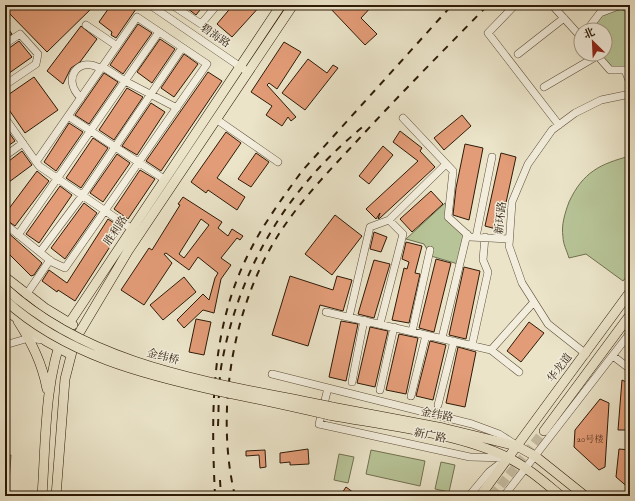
<svg xmlns="http://www.w3.org/2000/svg" width="635" height="501" viewBox="0 0 635 501" font-family="'IM FELL English','Noto Serif SC',serif">
<style>
.green{fill:#b7c497;stroke:#727050}
.building{fill:#e29c77;stroke:#2d1b08;fill-rule:evenodd}
.lines{fill:none;stroke-linecap:round;stroke-linejoin:round}
.major-tunnel{stroke:#c5bca2;stroke-width:9;stroke-dasharray:9 4.5;stroke-linecap:butt}
.minor-casing{stroke:#5c4d38;stroke-width:8}
.major-casing{stroke:#2d1b08;stroke-width:10}
.minor{stroke:#f2eddc;stroke-width:7}
.major{stroke:#ebe4c9;stroke-width:9}
.rail{stroke:#2d1b08;stroke-width:2;stroke-dasharray:7 7;stroke-linecap:butt}
.major-bridge-casing{stroke:#2d1b08;stroke-width:10;stroke-linecap:butt}
.major-bridge{stroke:#ebe4c9;stroke-width:9}
.labels{text-anchor:middle;dominant-baseline:central;stroke-width:3;stroke-linejoin:round;paint-order:stroke}
.number-label{font-size:9px;fill:#5a3b24}
.street-label{font-size:11px;fill:#2d1b08;stroke:#f2eddc}
</style>
<rect width="100%" height="100%" fill="#ebe4c9"/>
<filter id="stains"><feTurbulence type="fractalNoise" baseFrequency=".005" numOctaves="4"/><feColorMatrix values="0 0 0 0 .2 0 0 0 0 .09 0 0 0 0 .02 0 0 0 .5 -.17"/></filter>
<radialGradient id="worn" r=".72"><stop offset=".6" stop-color="#630" stop-opacity="0"/><stop offset="1" stop-color="#630" stop-opacity=".3"/></radialGradient>
<path class="green" d="M620,5L630,9V65L611,73L597,54H605V30H588L598,15Z
M630,156V272L623,281L586,254L569,258C567,251 563,244 563,237C561,225 565,213 569,202C583,172 600,164 630,156Z
M445,203L451,220L466,234L458,264L431,256L424,244L406,239Z
M371,450L425,461L420,486L366,474Z
M339,454L354,457L348,483L334,480Z
M5,455H11L8,496H5Z
M441,462L455,465L449,492L435,489Z"/>
<path class="building" d="M15,5H95L47,52L8,12Z
M111,5H130L136,9L116,38L111,35L112,32L99,22Z
M183,5H204L196,15Z
M233,5H261L232,37L217,24Z
M331,5H373L361,18L377,34L365,45L329,7Z
M138,24L152,33L123,74L110,65Z
M5,25L12,34L5,38Z
M81,26L97,39L80,62L71,68L63,84L47,71Z
M160,39L175,49L152,83L137,72Z
M19,41L32,57L5,76V51Z
M284,42L301,52L277,89L269,83L267,85L296,117L291,121L288,117L282,126L266,115L272,106L251,92Z
M184,54L198,64L174,97L161,88Z
M308,59L327,73L333,65L338,68L305,110L282,93Z
M208,72L222,81L161,171L146,161Z
M104,73L118,82L89,124L75,115Z
M34,77L58,110L25,133L5,104V97Z
M127,88L143,97L114,140L99,130Z
M151,103L165,112L137,155L122,146Z
M462,115L471,126L444,150L434,138Z
M69,123L83,132L56,171L44,162Z
M5,127L15,141L5,148Z
M400,131L422,148L420,151L435,167L380,218L378,219L380,213L376,219L366,209L418,161L393,142Z
M226,132L241,143L217,178L245,197L237,210L208,190L206,193L191,182Z
M93,138L108,148L81,188L66,178Z
M465,144L483,148L469,220L453,215L456,188Z
M383,146L393,155L369,184L359,176Z
M22,151L32,165L5,185V164Z
M256,153L269,162L251,187L238,179Z
M501,153L516,157L500,230L485,226Z
M117,154L130,163L103,202L90,193Z
M140,170L155,179L128,219L114,209Z
M37,171L49,181L15,226L5,219V214Z
M60,186L72,195L39,243L26,234Z
M431,191L443,204L412,232L400,219Z
M183,197L222,222L218,228L228,236L232,229L243,236L240,240L237,238L221,258L231,265L221,279L214,313L203,310L184,328L177,320L203,294L209,300L215,278L218,273L198,257L189,270L166,253L164,254L172,263L144,305L121,290L149,248L152,250L180,205L178,204ZM201,219L209,225L184,258L179,254Z
M84,203L97,213L65,259L51,248Z
M335,215L362,236L332,275L305,254Z
M108,219L122,228L75,301L58,290L57,292L42,281L49,270L67,283Z
M5,230L42,263L34,275L31,276L5,250Z
M374,232L387,237L381,252L370,249Z
M406,242L422,246L415,273L420,274L409,323L392,320L404,268L407,269L409,262L402,259Z
M436,259L451,263L434,332L419,328Z
M374,260L390,264L374,318L358,314Z
M464,267L480,271L466,339L449,335Z
M290,276L333,290L337,276L352,280L343,311L320,305L308,346L272,335Z
M184,277L196,292L163,320L150,305Z
M196,319L211,322L204,355L189,352Z
M341,321L358,324L346,381L329,377Z
M529,322L544,333L521,362L507,351Z
M370,327L388,331L375,387L357,383Z
M399,334L418,338L406,394L386,390Z
M430,341L446,345L433,400L416,396Z
M458,347L476,352L465,407L446,403Z
M622,380L630,384V430H618Z
M600,399L609,403L605,467L599,470L574,447L575,430Z
M308,449L309,464L290,465V462L280,463V453Z
M619,449L630,450V489L616,477Z
M265,450L266,467L260,468L259,455L246,456V451Z
M346,487L358,496H340Z"/>
<g class="lines">
<path class="major-tunnel" d="M492,496L544,431"/>
<g class="minor-casing">
<path id="minor" d="M150,5L248,72
M172,5L201,24L217,5
M515,5L488,33L559,125
M552,5L581,37
M86,25L117,46
M587,30L600,13L621,5L630,9
M5,44L20,34L38,54L36,64L5,85
M518,54L564,18
M596,54L610,70H625L630,83
M103,67L125,81L177,108
M544,87L597,56
M81,98C60,78 80,55 101,69
M68,116L164,179
M5,118L39,166L132,229
M403,118L453,171L448,217L470,237L509,239
M216,119L278,162
M5,156L23,143
M5,224L52,262L65,268L207,64L137,17L36,162
M18,235L159,32
M476,237L492,157
M40,252L82,196L182,48
M26,295L50,260
M326,312L491,350L533,303
M349,317L370,227L389,220L446,164
M380,324L403,234L389,220
M412,332L430,250
M442,338L467,234
M5,345L29,338L43,340
M472,345L488,272L483,260L485,237
M491,350L519,372
M586,354L548,324L522,283L509,246L512,202L528,164L552,130L575,113L601,100L630,94
M613,356L630,369
M272,374L472,424L499,434L513,443
M352,382L364,320
M328,388L319,424L470,457L506,458
M380,390L394,327
M411,396L426,335
M438,405L454,341
M469,496L489,472L506,459
M504,496L630,333"/>
</g>
<g class="major-casing">
<path id="major" d="M5,277L45,308L73,325
M5,309L46,341L70,354
M18,321C32,343 42,363 47,389
M332,407L443,428L517,446L535,456L585,496
M329,415C384,425 458,433 507,457C527,467 544,482 561,496
M544,431L630,315
M42,496C46,441 44,383 64,331L281,5
M56,496L65,379L75,340L128,251L293,5
M480,496L630,292"/>
</g>
<use href="#minor" class="minor"/>
<use href="#major" class="major"/>
<path class="rail" d="M218,426C219,405 218,383 222,362C235,293 264,231 310,178C327,158 347,140 367,123
M220,480L221,496
M215,496C211,410 210,325 252,247C266,220 284,196 302,171L452,5
M235,496C215,413 232,309 277,237C299,202 328,172 356,142C399,95 444,50 488,5"/>
<g class="major-bridge-casing">
<path id="major-bridge" d="M5,288C93,369 219,383 332,407
M5,300C65,355 145,375 223,392C258,399 294,407 329,415"/>
</g>
<use href="#major-bridge" class="major-bridge"/>
</g>
<g class="labels">
<g class="number-label">
<text x="590" y="439">20号楼</text>
</g>
<g class="street-label">
<text transform="translate(215 36) rotate(34)">碧海路</text>
<text transform="translate(501 218) rotate(-84)">新环路</text>
<text transform="translate(116 231) rotate(-56)">胜利路</text>
<text transform="translate(163 357) rotate(15)">金纬桥</text>
<text transform="translate(560 368) rotate(-53)">华龙道</text>
<text transform="translate(437 415) rotate(11)">金纬路</text>
<text transform="translate(430 436) rotate(12)">新广路</text>
</g>
</g>
<rect width="635" height="501" fill="none" stroke="#ebe4c9" stroke-width="20"/>
<rect x="6" y="6" width="623" height="489" fill="none" stroke="#2d1b08" stroke-width="2"/>
<rect x="10" y="10" width="615" height="481" fill="none" stroke="#2d1b08"/>
<g transform="translate(593 42) rotate(336)"><circle r="19" fill="#f2eddc" stroke="#a39987"/>
<path d="M0-3L7 15L0 10L-7 15Z" fill="#8f2418"/>
<text y="-6" font-size="11" font-weight="bold" text-anchor="middle" fill="#2d1b08">北</text>
</g>
<rect width="100%" height="100%" filter="url(#stains)"/>
<rect width="100%" height="100%" fill="url(#worn)"/>
</svg>
